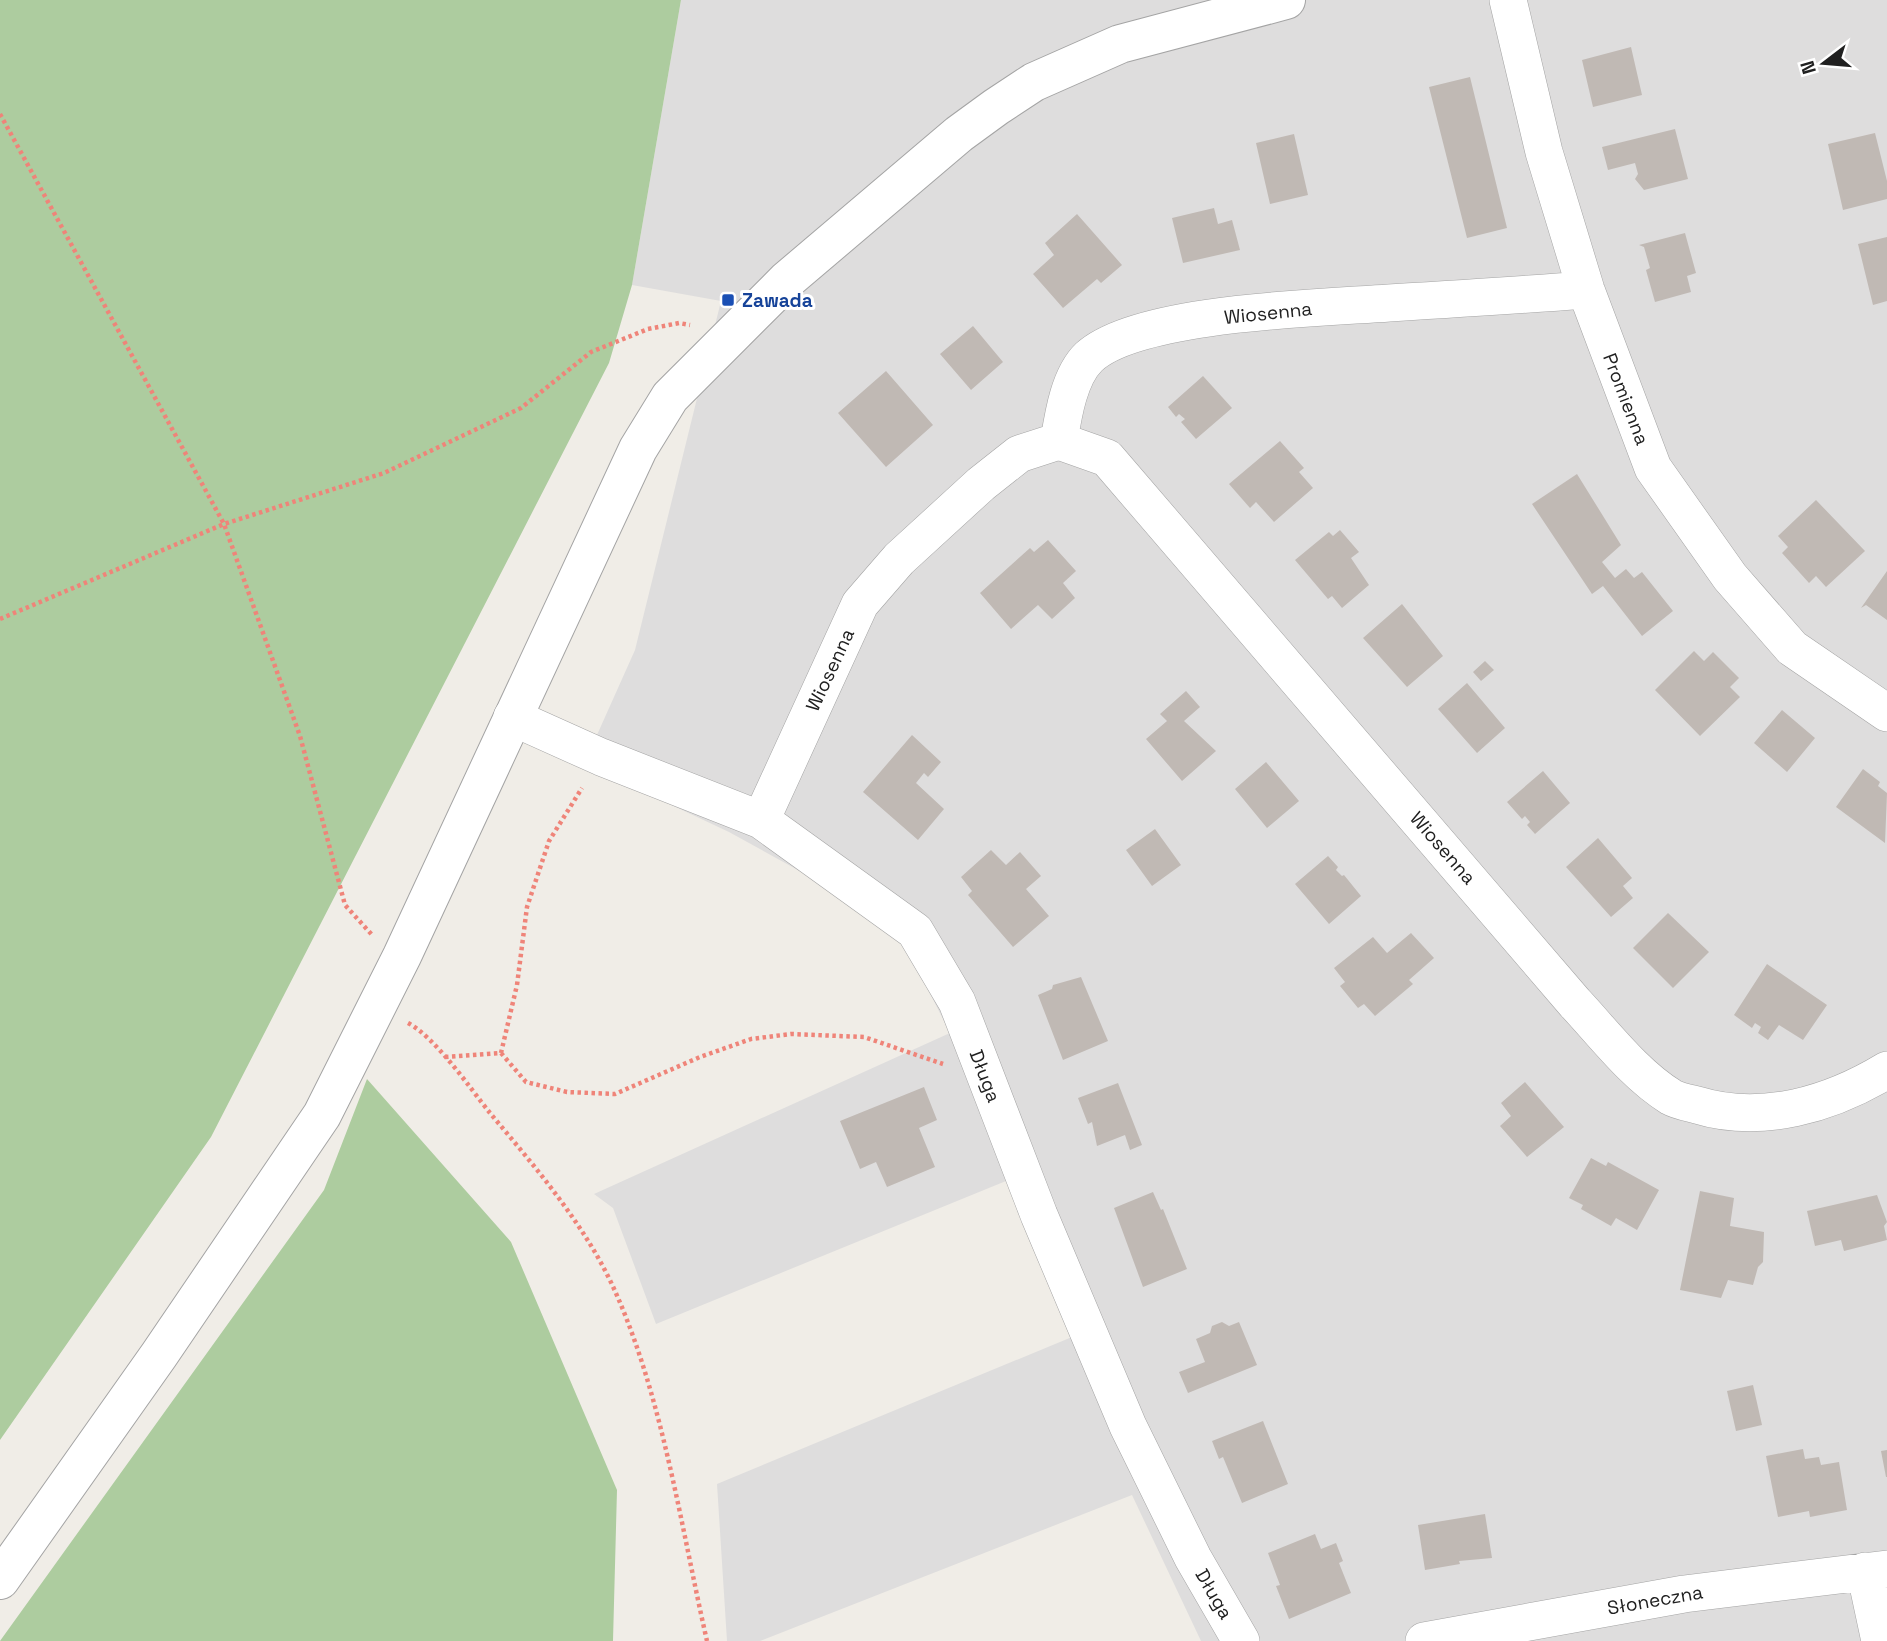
<svg xmlns="http://www.w3.org/2000/svg" width="1887" height="1641" viewBox="0 0 1887 1641" font-family="'Space Grotesk',sans-serif">
<style>
.residential{fill:#dedddd}
.forest{fill:#adcc9f}
.building{fill:#c0b9b4}
.lines{fill:none;stroke-linecap:round;stroke-linejoin:round}
.minor-casing{stroke:#a4a4a4;stroke-width:38}
.tertiary-casing{stroke:#a4a4a4;stroke-width:40}
.path{stroke:#ef8479;stroke-width:4.5;stroke-dasharray:3.5 3.5;stroke-linecap:butt}
.minor{stroke:#fff;stroke-width:37}
.tertiary{stroke:#fff;stroke-width:38}
.transit-dot{fill:#1a4fb4;stroke:#fff;stroke-width:2.5}
.labels{text-anchor:middle;dominant-baseline:central;stroke-width:6;stroke-linejoin:round;paint-order:stroke}
.transit-label{font-size:19px;font-weight:bold;fill:#164399;stroke:#fff;text-anchor:start}
.street-label{font-size:19px;fill:#202020;stroke:#fff}
</style>
<rect width="100%" height="100%" fill="#f0ede7"/>
<path class="residential" d="M681,0H1887V1641H1201L1132,1495L760,1641H727L717,1484L1072,1337L1006,1181L656,1324L613,1208L594,1194L950,1033L900,934L834,890L729,832L584,764L635,650L721,301L632,285Z"/>
<path class="forest" d="M0,0H681L632,285L609,363L211,1137L0,1440Z
M367,1079L511,1242L617,1490L613,1641H0L324,1190Z"/>
<path class="building" d="M1631,47L1642,95L1593,107L1582,60Z
M1470,77L1507,228L1467,238L1429,87Z
M1675,129L1688,179L1644,190L1635,179L1638,174L1635,163L1608,170L1602,147Z
M1875,133L1887,181V199L1843,210L1828,144Z
M1294,134L1308,195L1270,204L1256,143Z
M1214,208L1218,224L1232,220L1240,250L1183,263L1172,218Z
M1077,214L1122,265L1101,283L1097,279L1063,308L1033,274L1054,255L1045,243Z
M1685,233L1696,273L1687,276L1691,292L1655,302L1646,270L1650,268L1644,247L1639,245Z
M1887,237V301L1873,305L1858,244Z
M973,326L1003,362L971,390L940,354Z
M886,371L933,425L886,467L838,413Z
M1203,376L1232,408L1196,439L1181,422L1185,419L1179,414L1176,417L1168,407Z
M1280,441L1304,468L1299,472L1313,488L1274,522L1256,502L1250,508L1229,484Z
M1577,474L1621,545L1602,562L1615,578L1626,569L1634,578L1642,572L1673,611L1642,636L1603,586L1592,594L1532,504Z
M1816,500L1865,551L1826,587L1816,576L1809,583L1782,553L1788,547L1778,536Z
M1340,530L1359,552L1351,558L1369,585L1342,608L1332,596L1328,599L1295,560L1329,532L1333,536Z
M1048,540L1076,571L1063,583L1075,598L1052,619L1038,605L1011,629L980,593L1030,548L1034,552Z
M1887,571V620L1866,605L1861,608Z
M1402,604L1443,656L1407,687L1363,638Z
M1694,651L1704,661L1713,652L1739,678L1730,687L1740,697L1700,736L1655,690Z
M1485,661L1494,670L1481,681L1473,672Z
M1467,683L1505,728L1477,753L1438,709Z
M1186,691L1200,707L1184,721L1216,751L1182,781L1146,739L1167,721L1160,714Z
M1782,710L1815,738L1787,772L1754,743Z
M912,735L941,762L928,777L924,773L916,783L944,809L918,840L863,792Z
M1266,762L1299,801L1267,828L1235,789Z
M1863,769L1880,782L1878,786L1887,793L1885,843L1836,807Z
M1543,771L1570,803L1535,834L1527,825L1530,822L1525,816L1522,819L1507,802Z
M1155,829L1181,865L1152,886L1126,850Z
M1598,838L1632,878L1623,886L1633,898L1611,917L1566,867Z
M991,850L1006,865L1020,852L1041,876L1026,889L1049,916L1013,947L968,895L972,891L961,877Z
M1328,856L1338,867L1336,870L1342,876L1344,875L1361,896L1329,924L1295,884Z
M1668,913L1709,952L1673,988L1633,948Z
M1411,933L1434,958L1409,980L1413,984L1375,1016L1364,1004L1358,1008L1340,986L1345,982L1334,968L1373,937L1387,953Z
M1767,964L1827,1005L1803,1040L1779,1025L1768,1040L1758,1033L1761,1027L1755,1023L1752,1028L1734,1015Z
M1081,977L1108,1041L1063,1060L1038,995L1052,989L1053,985Z
M1525,1082L1564,1127L1527,1157L1500,1126L1511,1116L1501,1103Z
M1118,1083L1142,1145L1130,1150L1125,1135L1097,1146L1092,1122L1088,1124L1078,1098Z
M924,1087L937,1120L919,1128L935,1167L887,1187L876,1162L860,1169L840,1121Z
M1591,1158L1606,1166L1608,1162L1659,1190L1637,1230L1616,1218L1611,1226L1581,1209L1583,1205L1569,1198Z
M1700,1191L1734,1198L1730,1226L1764,1232L1763,1262L1758,1267L1753,1285L1728,1280L1721,1298L1680,1290Z
M1153,1192L1161,1210L1163,1209L1187,1269L1143,1287L1114,1208Z
M1877,1195L1887,1222L1884,1226L1887,1240L1844,1251L1841,1240L1815,1246L1807,1211Z
M1222,1322L1229,1326L1239,1322L1257,1365L1188,1393L1179,1372L1205,1362L1196,1339L1210,1333L1212,1326Z
M1753,1385L1762,1425L1736,1431L1727,1391Z
M1263,1421L1288,1484L1242,1503L1223,1457L1219,1459L1212,1441Z
M1803,1449L1805,1459L1819,1457L1821,1465L1839,1462L1847,1510L1810,1517L1809,1511L1778,1517L1766,1456Z
M1887,1450V1477H1886L1881,1451Z
M1485,1514L1492,1558L1459,1561L1460,1564L1425,1570L1418,1525Z
M1315,1534L1321,1549L1336,1543L1343,1561L1339,1563L1351,1593L1289,1619L1276,1586L1280,1585L1268,1553Z"/>
<g class="lines">
<g class="minor-casing">
<path id="minor" d="M1508,0L1544,152L1586,290L1653,468L1730,577L1792,648L1887,713
M1059,441L1107,458L1575,1003C1604,1034 1634,1074 1671,1097C1678,1101 1689,1103 1697,1105C1762,1125 1831,1104 1887,1070
M512,717L601,757L761,820L915,931L957,1002L1039,1215L1128,1426L1193,1558L1241,1641
M761,820L860,604L899,559L981,484L1019,454L1059,441C1063,416 1069,376 1089,357C1138,312 1320,308 1389,303C1455,299 1520,295 1586,290
M1865,1571L1880,1641
M1424,1641L1684,1594L1887,1569"/>
</g>
<g class="tertiary-casing">
<path id="tertiary" d="M0,1580L159,1355L322,1115L402,956L638,449L670,397L787,280L959,134L996,107L1034,82L1120,44L1286,0"/>
</g>
<path class="path" d="M0,114L224,524L300,736L345,905L373,936
M0,619L224,524L384,473L521,408L591,352L648,329L679,323L690,325
M408,1023C435,1037 470,1088 490,1113C536,1168 586,1226 615,1291C663,1399 681,1527 707,1641
M501,1053L526,1082L567,1092L615,1094L700,1057L751,1039L791,1034L864,1037L943,1064
M445,1057L501,1053L517,985L527,907L549,841L582,788"/>
<use href="#minor" class="minor"/>
<use href="#tertiary" class="tertiary"/>
</g>
<rect class="transit-dot" x="721" y="293" width="14" height="14" rx="3.5"/>
<g class="labels">
<g class="transit-label">
<text x="742" y="300">Zawada</text>
</g>
<g class="street-label">
<text transform="translate(1268 313) rotate(-6)">Wiosenna</text>
<text transform="translate(1626 399) rotate(69)">Promienna</text>
<text transform="translate(830 670) rotate(-65)">Wiosenna</text>
<text transform="translate(1443 848) rotate(49)">Wiosenna</text>
<text transform="translate(985 1076) rotate(69)">Długa</text>
<text transform="translate(1214 1594) rotate(60)">Długa</text>
<text transform="translate(1655 1600) rotate(-10)">Słoneczna</text>
</g>
</g>
<g transform="translate(1824 63) rotate(254)" stroke="#ffffff" stroke-width="5" paint-order="stroke">
<path d="M0-5L12 26L0 18L-12 26Z" fill="#202020"/>
<text y="-10" font-size="19" font-weight="bold" text-anchor="middle" fill="#202020">N</text>
</g>
</svg>
